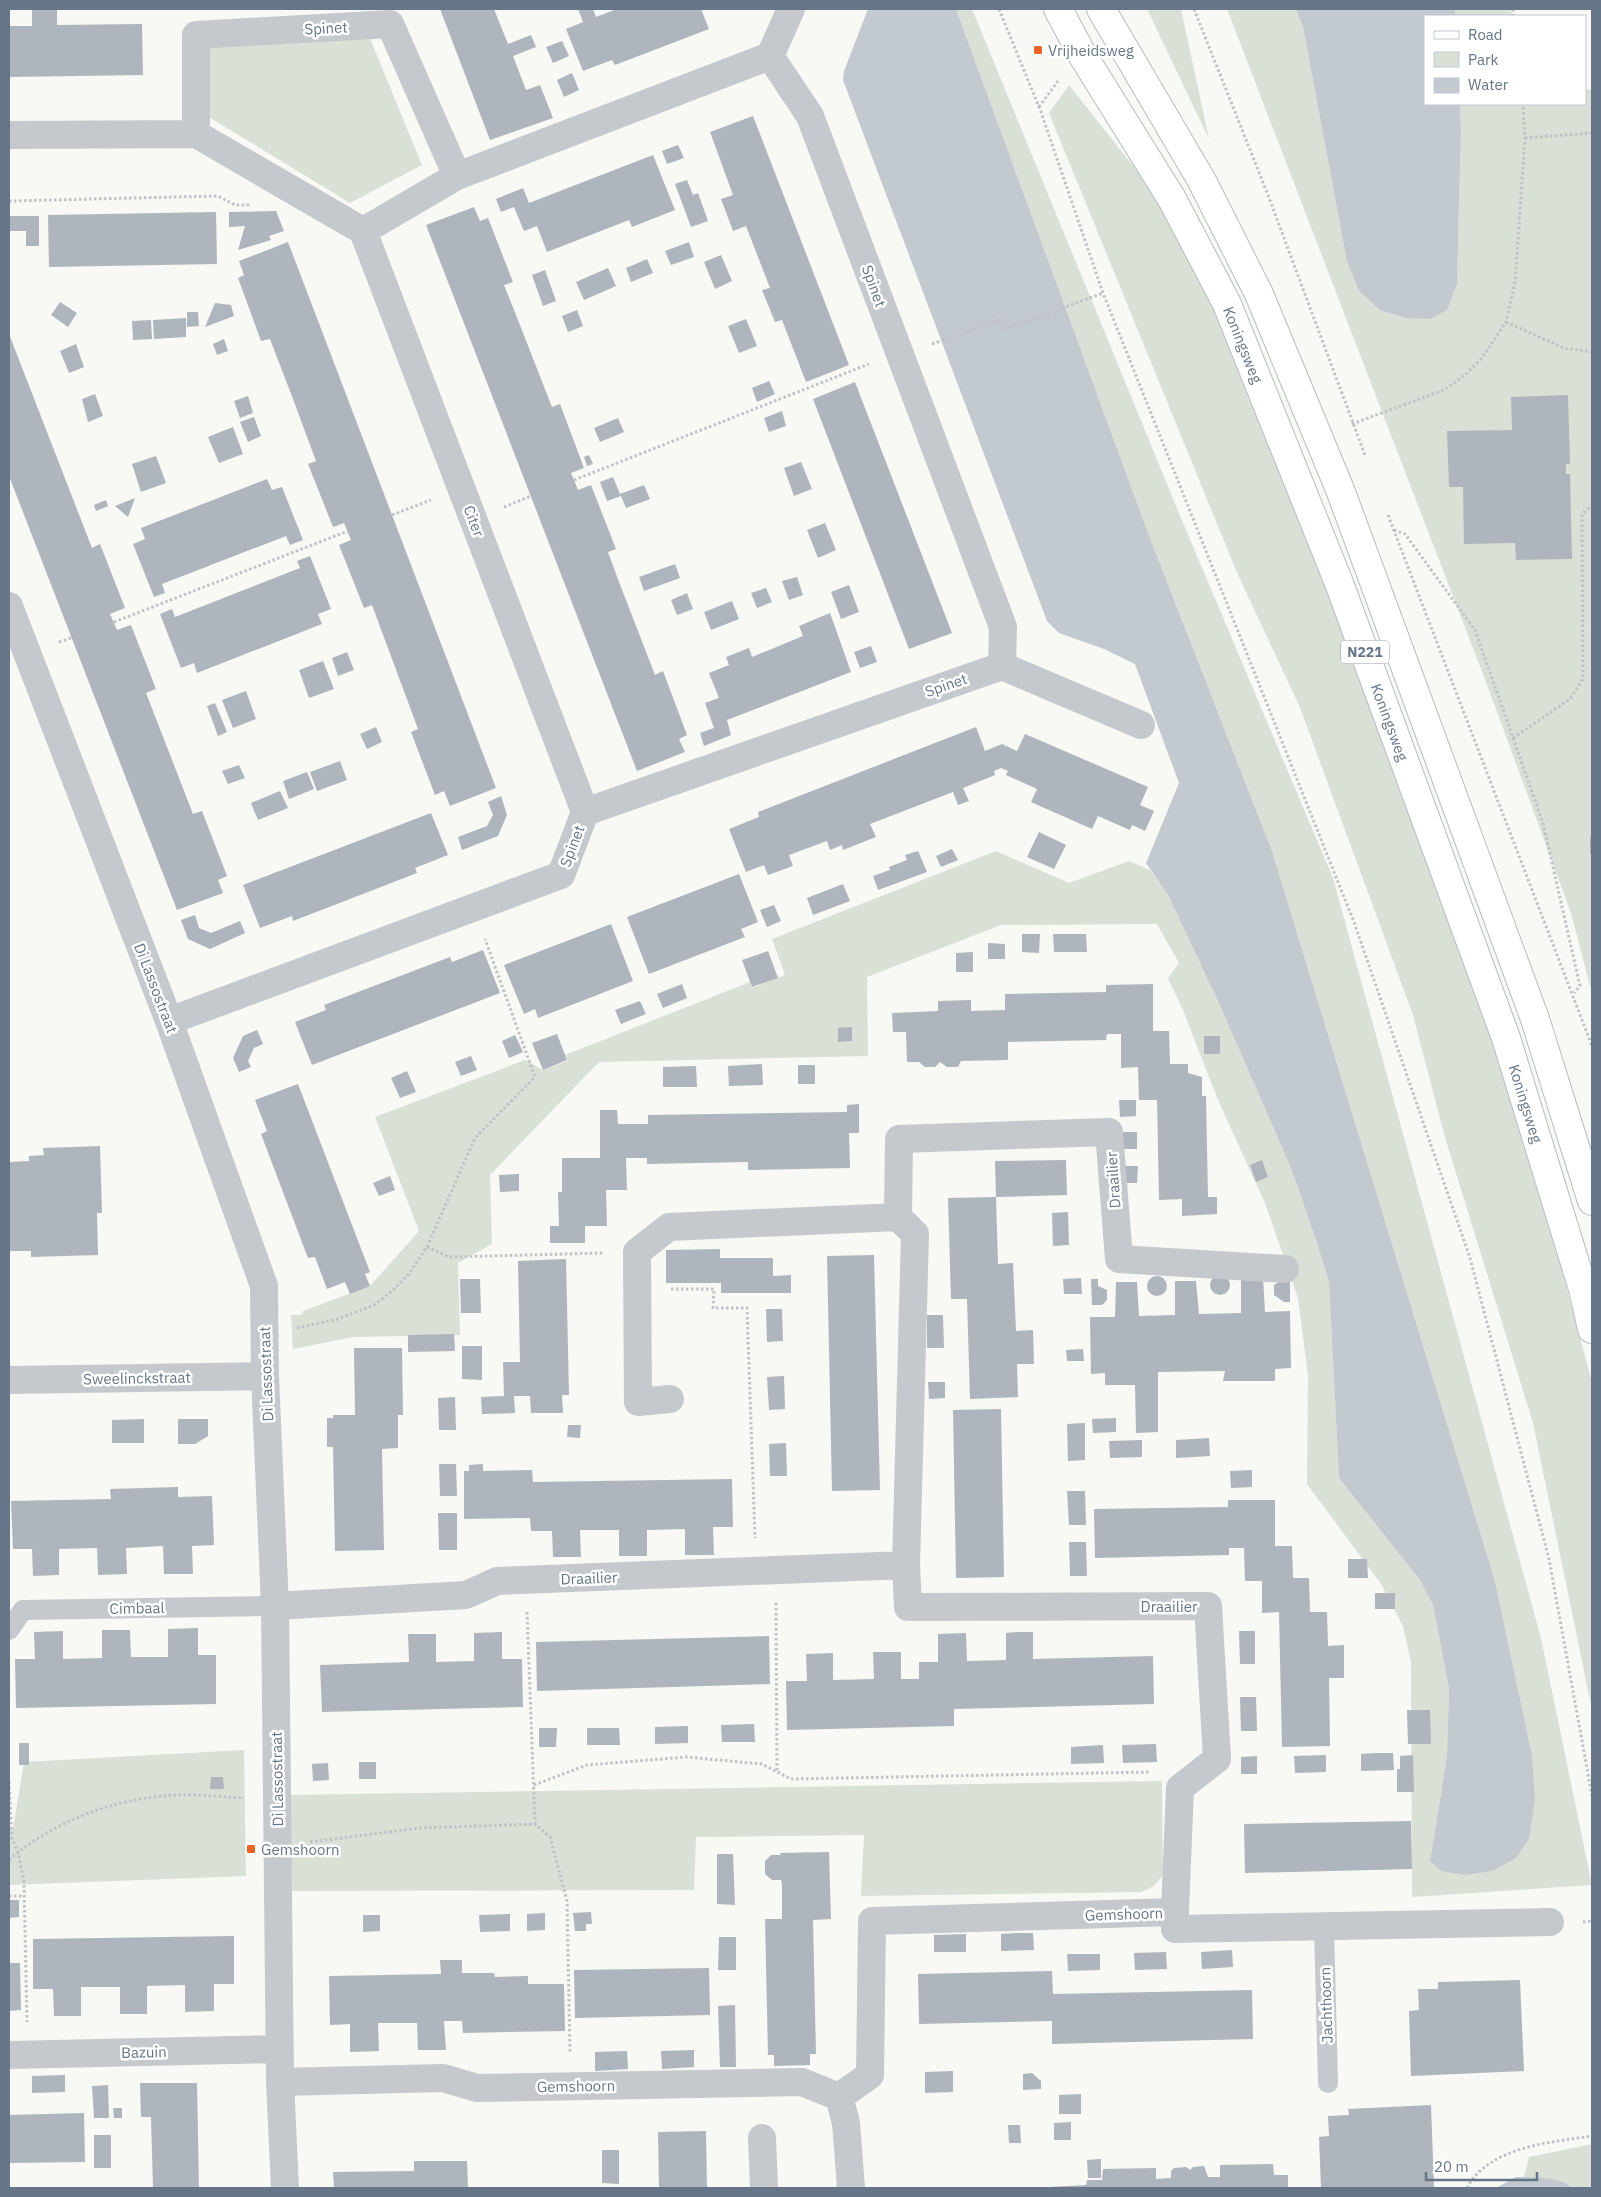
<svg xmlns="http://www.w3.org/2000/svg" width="1601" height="2197" viewBox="0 0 1601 2197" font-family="'IBM Plex Sans',sans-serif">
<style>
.green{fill:#d9e0d6}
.water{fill:#c2cad0}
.building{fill:#aeb5bc}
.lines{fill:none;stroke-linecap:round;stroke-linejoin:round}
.primary-casing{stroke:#b8bcc0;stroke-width:30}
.path{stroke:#c1c2c5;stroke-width:3;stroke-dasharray:2.5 2.5;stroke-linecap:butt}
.lane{stroke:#c5c8cc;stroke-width:20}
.street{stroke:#c5c8cc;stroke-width:28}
.primary{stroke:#fff;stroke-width:28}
.poi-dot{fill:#e96424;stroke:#fff;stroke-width:2}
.labels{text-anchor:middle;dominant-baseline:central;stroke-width:5;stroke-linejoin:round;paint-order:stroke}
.shield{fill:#fff;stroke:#949eab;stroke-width:1}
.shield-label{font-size:14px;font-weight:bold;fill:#667587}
.street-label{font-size:15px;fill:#667587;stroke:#fff}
.poi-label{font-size:15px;fill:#667587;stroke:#fff;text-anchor:start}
</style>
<rect width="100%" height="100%" fill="#f8f8f5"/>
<path class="green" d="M956,9H972L1181,518L1333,878L1541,1638L1592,1885L1412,1897L1411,1662L1403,1626L1381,1584L1307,1484L1308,1376L1298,1298L1265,1203L1218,1100L1183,1010L1168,978L1179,963L1157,924L1001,925L867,977L868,1056L599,1062L490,1175L492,1244L458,1263L460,1335L353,1337L293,1349L291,1315H302L303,1311L370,1286L419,1231L375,1117L525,1060L543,1070L568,1061L565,1055L750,982L752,988L785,975L772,939L996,851L1069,883L1129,861L1150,870L1168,895L1217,999L1291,1168L1316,1240L1329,1282L1339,1478L1420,1580L1433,1605L1449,1689L1447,1756L1430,1861L1535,1798L1532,1755L1495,1581L1272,851L1148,533Z
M1147,9H1181L1209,139Z
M1227,9H1296L1303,27L1347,262L1359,291L1380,310L1457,284L1461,130L1460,104H1585V89L1592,90V993L1571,913L1486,682Z
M1455,9H1510L1514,16H1455Z
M369,36L422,165L350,203L209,117L206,48L218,40Z
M1069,85L1153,191L1241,360L1393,754L1523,1127L1592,1382V1710L1533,1423L1444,1134L1413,1015L1299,705L1238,575L1049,113Z
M244,1750L246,1876L9,1885V1829H13L24,1762Z
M1162,1781L1163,1875L1154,1886L1141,1892L861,1896L864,1835L696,1837L694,1890L292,1891L289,1795Z
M1592,2144V2188H1573L1570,2185L1524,2177L1529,2157Z"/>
<path class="water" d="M868,9H956L1148,533L1272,851L1495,1581L1532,1755L1535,1798L1529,1839L1516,1858L1492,1871L1465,1875L1441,1871L1430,1861L1447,1756L1449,1689L1433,1605L1420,1580L1339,1478L1329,1282L1316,1240L1291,1168L1217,999L1168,895L1146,863L1179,783L1135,664L1104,649L1059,633L1047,621L843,80L844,71Z
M1296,9H1455V16H1425V104H1460L1461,130L1457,284L1447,310L1430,319L1406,318L1380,310L1359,291L1347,262L1303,27Z
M1516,2177C1533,2177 1560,2177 1573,2188H1496Z"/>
<path class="building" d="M32,9H57V25L142,24L143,75L10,77L9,26H32Z
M440,9H494L508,44L531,35L536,47L513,56L526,90L540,85L553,118L490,140Z
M578,9H593L596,17L617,9H701L709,29L615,65L612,60L583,71L566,29L583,22Z
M562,41L569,56L553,63L546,47Z
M572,73L579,90L564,97L557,80Z
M753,116L849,365L806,382L782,320L775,322L762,290L770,288L746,226L733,231L721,199L733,195L710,132Z
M678,145L684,158L667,164L662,151Z
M653,155L675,210L632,227L629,220L547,252L537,226L524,231L514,207L501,212L496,199L523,188L529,203Z
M687,180L693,195L698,193L708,221L691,227L675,184Z
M474,207L480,221L488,218L513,282L504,285L516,315L552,407L560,404L584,468L571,473L574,480L578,490L591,485L616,549L608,552L619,582L655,675L663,671L687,735L679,739L685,752L637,771L426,225Z
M276,211L284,231L269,236L271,240L238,250L245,226L229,227V212Z
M216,212L217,264L49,267L48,215Z
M9,216H39V246H26V231H9Z
M288,242L496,788L450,806L444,791L435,795L411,732L418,729L372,605L364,608L339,545L351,540L344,523L333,527L308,464L316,461L293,399L270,339L261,341L238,278L244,275L239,261Z
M689,242L694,257L671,265L665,251Z
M721,255L732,281L715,289L704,262Z
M647,259L653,273L631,282L626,268Z
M608,268L616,286L584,300L576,282Z
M545,270L556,301L543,306L532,275Z
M60,302L77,313L68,327L51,315Z
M215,303L231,305L234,316L205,327Z
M577,310L583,326L568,332L562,316Z
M187,312H198L199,326L187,327Z
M186,318V337L154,339L153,320Z
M746,319L757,346L739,353L728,326Z
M151,320L152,339L133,340L132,321Z
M9,334L92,548L100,544L125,608L110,614L117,630L131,625L156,689L146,693L193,814L202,811L227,876L218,880L223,893L177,910L9,476Z
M224,339L228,351L217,355L213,344Z
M76,344L84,367L69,373L60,351Z
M769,381L775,394L757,402L752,388Z
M855,382L952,633L909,649L813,399Z
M95,394L103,416L88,422L82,399Z
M1568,395L1570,464H1566V474H1570L1572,559L1516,560L1515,543L1464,544L1463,487H1449L1447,431L1512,430L1511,397Z
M248,396L253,413L240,418L234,401Z
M782,411L786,426L769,432L764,418Z
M254,417L261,436L248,442L240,422Z
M618,418L624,432L600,442L594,428Z
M233,427L243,454L219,463L208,437Z
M589,455L593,464L587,466L584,457Z
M156,456L166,483L141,492L132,464Z
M801,462L812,489L794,496L784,468Z
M613,477L620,494L644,485L650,499L626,508L621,496L607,501L600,482Z
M267,479L272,490L282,487L303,540L290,545L286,536L162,584L165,593L154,597L133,544L145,539L141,528Z
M135,498L128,517L115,506Z
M106,500L108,506L96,511L94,505Z
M825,523L836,550L818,558L807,530Z
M310,556L331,609L318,614L322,624L197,673L194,663L181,668L160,614L172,609L175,617L300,568L297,561Z
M675,564L680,578L644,591L639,577Z
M797,577L803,595L789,600L782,581Z
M849,585L859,612L841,619L831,592Z
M766,588L772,602L757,608L751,593Z
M687,593L693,609L677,615L671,600Z
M732,601L739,619L711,630L704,612Z
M830,613L851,672L727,720L731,735L704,746L700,733L714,728L705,703L719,698L709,673L729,665L726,657L749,648L752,657L803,636L799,626Z
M871,646L877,662L860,668L854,652Z
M347,652L354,670L338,676L332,658Z
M323,661L334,689L309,698L299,670Z
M246,691L256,719L233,728L222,700Z
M215,703L227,732L218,736L207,706Z
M376,727L382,742L367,749L360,734Z
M976,727L985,751L1002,744L1017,751L1025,734L1148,787L1140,805L1154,811L1145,831L1132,825L1130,830L1098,816L1092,829L1031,802L1037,789L1006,775L1008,771L1001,768L994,771L995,775L963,788L969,801L958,805L953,792L870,824L876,837L843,850L842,845L830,850L827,841L789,855L793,866L782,870L768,875L764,865L746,872L729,829L759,817L758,812Z
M340,761L347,780L317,791L310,772Z
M239,765L245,778L228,784L222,771Z
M307,772L314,789L289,799L283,781Z
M280,791L288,808L258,820L251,803Z
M501,796L507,815L498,836L462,850L458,837L487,826L493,815L488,802Z
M431,813L448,855L415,868L417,873L293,921L292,916L260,928L243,885Z
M1039,832L1066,845L1054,869L1027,857Z
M1590,837H1592V854H1590Z
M952,849L958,860L941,867L936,856Z
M918,851L927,872L878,890L873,876L890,870L889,867L907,860L905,855Z
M739,874L758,922L741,929L745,937L649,974L627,917Z
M843,884L850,901L813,915L807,898Z
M774,905L781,921L767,927L760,910Z
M195,915L199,928L211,933L240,921L245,933L210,949L188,939L181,920Z
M611,924L633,981L538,1018L535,1009L524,1014L504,965Z
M1022,934H1040L1039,953L1022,952Z
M1053,934H1086L1087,952H1054Z
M988,943L1005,944V959H988Z
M483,950L500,993L312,1065L295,1022L326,1010L324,1005L450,957L452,962Z
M768,951L778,978L752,987L742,960Z
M973,952V972H956V953Z
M682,984L687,998L663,1008L657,994Z
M1153,984V1031H1169L1170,1064H1188V1073L1202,1077V1096H1206L1208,1197H1217V1214L1182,1216V1199L1159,1200L1157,1100H1139L1138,1067L1121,1068V1034H1107L1106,1040L1008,1042V1060L961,1061L958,1067H947L940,1062L935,1067H925L919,1062H907L906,1032H893L892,1013L938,1011V1001L971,1000V1011L1005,1010V994L1106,992V985Z
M640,1001L646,1014L621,1024L615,1010Z
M852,1027V1041L838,1042V1028Z
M257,1030L263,1044L254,1048L248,1061L251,1067L239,1072L233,1058L243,1036Z
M557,1034L567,1060L543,1070L532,1043Z
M515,1035L523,1052L509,1058L502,1041Z
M1204,1036H1220V1054H1204Z
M471,1056L477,1070L461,1076L455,1062Z
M762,1064L763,1085L729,1086L728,1066Z
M798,1065H815V1084H798Z
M696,1066L697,1087H663V1067Z
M407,1071L416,1092L400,1098L391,1078Z
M298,1084L370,1272L365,1274L370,1286L350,1294L345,1282L327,1289L315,1257L308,1258L261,1134L267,1131L255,1100Z
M1119,1100H1136V1116L1120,1117Z
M859,1104V1133H849L850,1168L748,1170V1162L647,1164V1158H626L627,1190H606L607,1226H585V1243H550V1226H559L558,1192H562V1158H600V1110H617L618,1124H648V1115L847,1112V1105Z
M1121,1132H1137V1149H1122Z
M100,1146L102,1213H97L98,1255L31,1257V1251H9V1162L29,1161V1156L44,1155L43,1148Z
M1066,1160L1067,1195L996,1197L995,1161Z
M1262,1160L1268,1177L1256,1182L1250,1165Z
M1122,1166H1138L1137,1183H1121Z
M519,1174V1191L500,1192L499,1175Z
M390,1176L395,1190L379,1196L373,1183Z
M996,1197L998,1264L1013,1263L1016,1331L1033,1330L1034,1364H1017L1018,1397L970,1399L967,1299H951L948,1198Z
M1068,1212L1069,1245L1053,1246L1052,1213Z
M720,1249V1258H773V1276L791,1275V1293H721V1283H666V1250Z
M874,1255L880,1490L832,1491L827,1256Z
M566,1259L569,1395H562L563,1413H531L530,1396H514L515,1413L482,1414L481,1397L504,1396L503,1362H520L518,1261Z
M1290,1275V1302H1284L1274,1295V1285Z
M1210 1285a10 10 0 1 1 20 0a10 10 0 1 1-20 0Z
M1147 1286a10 10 0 1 1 20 0a10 10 0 1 1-20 0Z
M1081,1278L1082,1294H1064L1063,1279Z
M1263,1278L1265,1312L1290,1311L1291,1368L1275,1369V1381H1223L1225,1371L1158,1372V1432L1136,1433L1135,1385H1105V1373L1091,1374L1090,1317H1115L1116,1282H1137L1139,1316L1175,1315V1281H1196L1199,1314L1241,1313V1279Z
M460,1279H480L481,1313H461Z
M1091,1279H1098V1286L1107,1290V1300L1102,1305H1092Z
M766,1309H782L783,1341L767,1342Z
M927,1315H943L944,1348H927Z
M454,1334L455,1351L408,1352V1335Z
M462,1346H482V1380L462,1379Z
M354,1348H402L403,1415H398V1448L382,1449L384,1550L335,1551L333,1447H327V1418H333V1415H355Z
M1083,1349L1084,1361H1067L1066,1350Z
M784,1376L785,1409L769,1410L767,1377Z
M928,1382H945V1398L929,1399Z
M455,1397L456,1430H439L438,1398Z
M1001,1409L1004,1577L956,1578L953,1410Z
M1116,1418V1432L1093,1433L1092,1419Z
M144,1419V1443H112V1420Z
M178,1419H208V1436L195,1444H178Z
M1085,1423V1460L1068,1461L1067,1424Z
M568,1425H581L580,1438L567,1437Z
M1209,1438L1210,1456L1176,1458V1440Z
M1142,1440V1457L1110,1458L1109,1441Z
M786,1443L787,1476H770L769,1444Z
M439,1464H456L457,1496H440Z
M483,1464V1471L532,1470L533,1482L732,1479L733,1527H713L714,1555H685V1529L647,1530V1556H619V1530H580L581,1557H553L552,1531H531L530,1518L464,1519V1471H469V1465Z
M1252,1470V1487L1231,1488L1230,1471Z
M178,1487V1497L212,1496L214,1545L192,1546L193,1574H164L163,1546L126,1548L127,1574L98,1575L97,1548L59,1549V1575L33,1576L32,1549H13L11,1501L111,1499L110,1489Z
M1067,1491H1085L1086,1525H1069Z
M1228,1500H1275V1546H1292L1293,1578H1309L1310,1612H1327L1328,1646L1344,1645V1678H1329L1330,1746L1282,1747L1279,1612L1262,1613V1581H1245L1244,1548H1229V1555L1095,1558L1094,1509L1228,1507Z
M438,1513H457V1550H439Z
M1069,1542H1086L1087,1576H1070Z
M1348,1559H1367L1368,1578H1348Z
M1375,1593H1395V1609H1375Z
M198,1628V1655H216V1704L16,1708L15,1659H35L34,1632L63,1631V1659L102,1658V1630H130L131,1657H168V1629Z
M1239,1631H1255V1664H1240Z
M502,1632V1659H522L523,1707L322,1712L320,1665L409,1662L408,1634H436V1662L474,1661V1633Z
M1018,1632H1033V1659L1153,1656L1154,1704L954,1709V1726L787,1730L786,1681H807L806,1654L833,1653V1680L874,1679L873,1652H901V1679H919V1662H938V1634L966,1633L967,1661L1006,1660V1633Z
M769,1636L770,1684L537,1691L536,1642Z
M1240,1697H1256L1257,1731H1241Z
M1407,1710H1430L1431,1744H1408Z
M754,1724L755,1742H722L721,1725Z
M688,1726V1743L655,1744V1727Z
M539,1728H557L556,1747H539Z
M587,1728H619L620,1745H587Z
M19,1743H29V1765H19Z
M1156,1744L1157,1762L1123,1763L1122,1745Z
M1103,1745L1104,1763L1071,1764V1747Z
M1376,1753H1393L1394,1770L1361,1771V1754Z
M1326,1755V1772L1295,1773L1294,1756Z
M1413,1755L1414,1792H1397V1769H1400V1756Z
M1257,1756V1774H1241V1757Z
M359,1762H376V1779H359Z
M328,1763L329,1780L313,1781L312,1764Z
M211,1777H223L224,1789H210Z
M1411,1821L1412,1869L1245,1873L1244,1824Z
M829,1852L831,1919L813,1920L816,2054H810V2065L774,2066V2055H768L765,1919H782V1885L781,1880H772L765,1874V1861L771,1855H781L780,1853Z
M717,1854H733L735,1905L717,1904Z
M9,1900H19V1917L9,1918Z
M591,1912L592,1924H586V1931H575L573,1913Z
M545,1913V1930L527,1931V1914Z
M510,1914V1931L480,1932L479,1915Z
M363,1915H380V1931L363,1932Z
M1017,1933H1033L1034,1950L1001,1951V1934Z
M966,1934V1952H934V1935Z
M234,1936V1984H214V2011L185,2012V1985L147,1986V2014H120V1987H81V2016H54L53,1989H33V1939Z
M719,1937H736V1970H718Z
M1232,1950L1233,1967L1202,1969L1201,1952Z
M1166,1952L1167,1969L1135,1970L1134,1953Z
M1067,1954H1100V1970L1068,1971Z
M440,1960H462V1973H494L495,1977L528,1976V1984H564L565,2031L463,2033L462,2021H444L446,2050H418L417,2023H378L379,2051L350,2052V2024L330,2025L329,1976L441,1974Z
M9,1963H20L21,2010L9,2011Z
M709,1968L710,2015L575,2018L574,1970Z
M1052,1971L1053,1994L1252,1990L1253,2039L1052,2044V2021L919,2024L918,1974Z
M1520,1980L1524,2071L1411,2076L1409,2011L1419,2010L1418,1989H1438V1982Z
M735,2005L736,2067H720L718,2006Z
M694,2050V2067L662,2069L661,2051Z
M627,2051L628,2069L595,2071V2052Z
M953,2071V2092L925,2093V2072Z
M1032,2073L1041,2081V2089L1023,2090V2074Z
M65,2075V2092L32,2093V2076Z
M140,2083H197L199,2188H153L151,2117H141Z
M108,2085L109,2118H94L92,2086Z
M1081,2094V2114H1059V2095Z
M1431,2105L1434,2188H1321L1319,2137L1329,2136L1328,2116L1349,2115L1348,2109Z
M113,2108H122V2118H114Z
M84,2113L85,2162L9,2163V2115Z
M1071,2122V2140H1054V2123Z
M1008,2125H1020L1021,2143H1009Z
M706,2131L707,2188H659L658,2132Z
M94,2135H111V2168H94Z
M602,2150H619V2184L602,2183Z
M1101,2159V2178H1088L1087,2160Z
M414,2161H467L468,2188H334L333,2172L414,2171Z
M1273,2164L1274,2175H1288V2188H1029L1086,2185L1087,2180H1102L1103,2169L1156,2168V2179L1171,2178V2171L1174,2168L1186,2167L1190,2170L1193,2167L1204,2166L1208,2177H1220V2165Z"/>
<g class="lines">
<g class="primary-casing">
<g id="primary">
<path id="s1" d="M1058,9L1083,56L1172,199L1227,304L1339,583L1506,1038L1583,1289L1592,1329"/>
<path d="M1101,9L1202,181L1259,294L1341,492L1535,1019L1592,1201"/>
</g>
</g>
<path class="path" d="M999,9L1041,112L1103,293L1354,922L1470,1258L1549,1559L1592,1796
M1194,9L1268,195L1365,455
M1513,9L1514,16
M1039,107L1058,81
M1525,138L1592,133
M9,201L218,196L235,205H251
M1506,322L1564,348L1592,352
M932,344L1000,320L1003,330L1103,293
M1352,424L1444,390L1465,375L1482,358L1506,322L1515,282L1525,138L1523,104
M574,480L869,364
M504,507L531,496
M392,515L431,500
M1388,515L1592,1046
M1394,530L1405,534L1475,630L1543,823L1580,986L1574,993
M114,622L348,531
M59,642L71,638
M1513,738L1570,699L1583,679L1582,514L1592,505
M427,1247L449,1257L604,1253
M671,1289H714L713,1308H747L755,1538
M297,1328L338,1319L374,1305L392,1291L408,1275L427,1247L475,1138L535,1077L485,939
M776,1603L777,1771
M527,1612L535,1824
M9,1782L12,1838L18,1852L24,1882L27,2022
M534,1785L587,1765L686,1757L762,1764L791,1779L1150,1772
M310,1842L420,1828L535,1824L550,1837L567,1901L570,2052
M9,1860C53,1821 116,1798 175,1795C198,1794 222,1797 244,1798
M9,1896H24
M1583,1922L1592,1921
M1467,2188C1488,2147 1551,2142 1592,2136"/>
<path class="lane" d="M9,1630L23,1610L275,1606
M1324,1927L1328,2083"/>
<path class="street" d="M770,56L791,9
M9,135L196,134L363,231L457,176L390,24L196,35V134
M457,176L770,56L810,116L1003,627L1002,666
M363,231L585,812
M9,606L169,1021L264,1286L265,1376L275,1606L280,2082L285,2188
M169,1021L561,875L585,812L1002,666L1141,725
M9,1380L265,1376
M670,1399L638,1402L637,1252L669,1227L898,1217
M275,1606L466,1595L497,1581L906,1565
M1175,1912L1180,1788L1217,1759L1208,1606L908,1607L906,1565L915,1234L898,1217L899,1139L1109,1132L1119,1259L1285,1269
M9,2055L280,2049
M280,2082L443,2078L477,2088L802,2082L839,2097
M839,2097L870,2075L872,1921L1175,1912V1929L1550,1922
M839,2097L846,2123L851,2188
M762,2138L764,2188"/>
<use href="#primary" class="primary"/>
</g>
<g class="poi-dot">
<rect x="1033" y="45" width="10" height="10" rx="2.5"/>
<rect x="246" y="1844" width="10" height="10" rx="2.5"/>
</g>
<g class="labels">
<rect class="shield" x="1341" y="640.5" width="48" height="23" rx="4"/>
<g class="shield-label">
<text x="1365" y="652">N221</text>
</g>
<g class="street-label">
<text transform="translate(326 28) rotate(-3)">Spinet</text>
<text transform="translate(874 286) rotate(70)">Spinet</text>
<text stroke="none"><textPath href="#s1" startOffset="384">Koningsweg</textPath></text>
<text transform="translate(474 521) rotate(69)">Citer</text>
<text transform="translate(946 685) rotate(-19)">Spinet</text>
<text stroke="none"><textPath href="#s1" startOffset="789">Koningsweg</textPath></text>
<text transform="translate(572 846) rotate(-69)">Spinet</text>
<text transform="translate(156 988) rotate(69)">Di Lassostraat</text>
<text stroke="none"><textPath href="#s1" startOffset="1194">Koningsweg</textPath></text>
<text transform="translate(1113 1180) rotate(-94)">Draailier</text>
<text transform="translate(266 1374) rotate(-92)">Di Lassostraat</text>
<text transform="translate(137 1378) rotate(-1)">Sweelinckstraat</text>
<text transform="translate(589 1578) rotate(-2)">Draailier</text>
<text x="1169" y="1606">Draailier</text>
<text transform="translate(137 1608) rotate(-1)">Cimbaal</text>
<text transform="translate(277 1779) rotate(-91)">Di Lassostraat</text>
<text transform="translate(1124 1914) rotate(-2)">Gemshoorn</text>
<text transform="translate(1326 2005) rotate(-92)">Jachthoorn</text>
<text transform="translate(144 2052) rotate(-1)">Bazuin</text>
<text transform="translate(576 2086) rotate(-1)">Gemshoorn</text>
</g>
<g class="poi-label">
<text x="1048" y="50">Vrijheidsweg</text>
<text x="261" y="1849">Gemshoorn</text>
</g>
</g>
<rect width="1601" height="2197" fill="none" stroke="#667587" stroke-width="20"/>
<rect x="1424" y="15" width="162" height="90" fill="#ffffff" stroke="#c2c8cf"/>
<rect x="1434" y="31" width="25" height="8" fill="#ffffff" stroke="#c2c8cf"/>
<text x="1468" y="40" font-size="15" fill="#667587">Road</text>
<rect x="1434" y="52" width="25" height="15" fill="#d9e0d6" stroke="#c2c8cf"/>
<text x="1468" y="65" font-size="15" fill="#667587">Park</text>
<rect x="1434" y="78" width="25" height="15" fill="#c2cad0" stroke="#c2c8cf"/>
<text x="1468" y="90" font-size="15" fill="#667587">Water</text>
<path d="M1426 2172v8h111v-8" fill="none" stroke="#667587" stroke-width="2.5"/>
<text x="1434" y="2172" font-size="15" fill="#667587" stroke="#ffffff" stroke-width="4" paint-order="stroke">20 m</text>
</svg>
